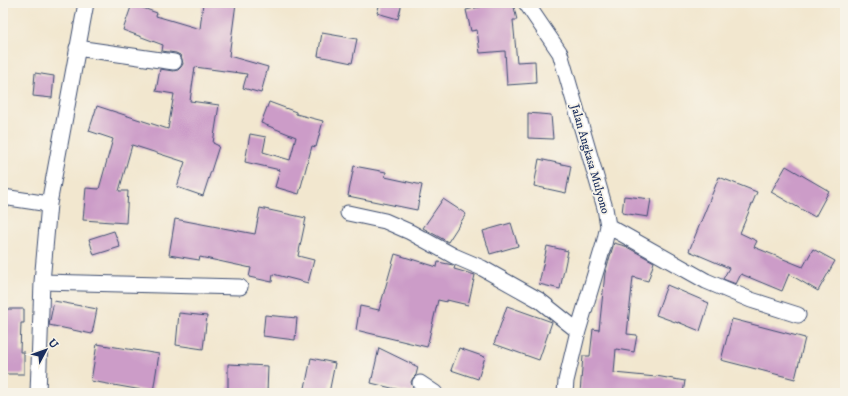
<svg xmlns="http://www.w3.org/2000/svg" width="848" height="396" viewBox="0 0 848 396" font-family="'IM FELL DW Pica',serif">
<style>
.building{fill:#cc9cc8}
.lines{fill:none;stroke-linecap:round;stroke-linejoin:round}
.minor-casing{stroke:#3b4b6f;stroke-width:17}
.minor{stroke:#fff;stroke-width:15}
.labels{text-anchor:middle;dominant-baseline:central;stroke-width:3.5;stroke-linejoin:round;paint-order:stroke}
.street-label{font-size:12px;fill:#1b2f5e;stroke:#f7f3e8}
</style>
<rect width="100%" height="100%" fill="#f7f3e8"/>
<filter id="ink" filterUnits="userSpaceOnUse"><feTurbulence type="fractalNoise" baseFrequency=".025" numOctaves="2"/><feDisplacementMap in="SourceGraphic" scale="8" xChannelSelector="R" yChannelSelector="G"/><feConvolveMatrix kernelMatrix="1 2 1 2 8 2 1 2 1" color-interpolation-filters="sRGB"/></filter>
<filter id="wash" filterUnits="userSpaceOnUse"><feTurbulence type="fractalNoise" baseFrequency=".012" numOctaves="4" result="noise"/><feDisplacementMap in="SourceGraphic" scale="16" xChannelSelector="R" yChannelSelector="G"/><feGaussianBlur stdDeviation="0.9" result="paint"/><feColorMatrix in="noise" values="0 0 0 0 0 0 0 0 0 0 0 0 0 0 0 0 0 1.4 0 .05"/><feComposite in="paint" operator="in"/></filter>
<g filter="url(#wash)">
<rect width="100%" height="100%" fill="#f2e7cf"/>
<g id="blocks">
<path class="building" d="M203,3H236L229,56L268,67L261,93L243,88L247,74L195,67L190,101L219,105L213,143L219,146L203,196L177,187L185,162L132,145L119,191H128L126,223L83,220L86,188L99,189L113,139L89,131L97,106L168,129L174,94L156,91L160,69L173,71L178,70L181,67L183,64L182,59L180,55L176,53L162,51L163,45L123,30L132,4L157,13L156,16L200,29Z
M380,3H402L398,19L377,13Z
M498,3H513L517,20H513L517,62L535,61L536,83L507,85L505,51L480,53L477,30L471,31L466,10Z
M322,33L357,39L352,63L318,56Z
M35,73L54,76L52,98L33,96Z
M269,102L296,112V114L323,121L316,147L312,146L299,194L275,187L280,170L245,162L250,134L266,137L263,152L290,160L296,137L261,123Z
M528,113L551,115L553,139L528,138Z
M539,159L571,166L566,193L534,186Z
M354,166L386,172L385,177L422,185L417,210L348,196Z
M786,166L829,191L815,217L771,192Z
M719,177L757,192L740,233L757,241L754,247L803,267L813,249L835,261L818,291L789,274L782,291L741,274L736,284L723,279L729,268L689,251Z
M624,196L651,199L648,217L622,213Z
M443,199L466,214L448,242L423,228Z
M260,208L306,218L298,256L314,260L308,283L273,274L272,282L249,277L251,268L200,257L199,260L169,255L175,219L255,234Z
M511,223L518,246L490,254L483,231Z
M114,231L120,247L94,255L89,239Z
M614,243L625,246L654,262L648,281L633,277L627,334L637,335L634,352L616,349L614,373L656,377V376L685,381L683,393H580L583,356H590L593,329L599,330L605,273Z
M547,246L568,251L560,289L539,284Z
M395,254L437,267L438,262L453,265L455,266L454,269L475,275L468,305L447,300V302L438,300L427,347L356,330L360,306L379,310Z
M667,285L709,303L700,331L678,322V323L656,315Z
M54,301L97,309L92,334L49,325Z
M507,306L552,322L539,360L494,344Z
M3,309H24V323H21L20,352H24V374H3Z
M179,313L207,316L203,349L176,345Z
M265,315L297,318L295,340L263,336Z
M732,319L805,338L795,379L721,360Z
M97,344L159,354L153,392L91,381Z
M379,348L418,367L416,375L413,378L411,382L413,388L412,393L371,383Z
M459,348L485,357L478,379L451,370Z
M311,358L335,363L329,393H304Z
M228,364L268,366L267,393L228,392Z"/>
</g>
</g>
<g filter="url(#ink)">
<use href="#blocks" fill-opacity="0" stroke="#3b4b6f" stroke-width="1"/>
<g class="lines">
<g class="minor-casing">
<path id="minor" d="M526,3L560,53L605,208L608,226L604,244L578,331L566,381L565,393
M77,48L174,62
M3,197L49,204
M348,213L385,221L410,232L454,256L482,268L539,300L578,331
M608,226L706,281L751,300L798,315
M42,282L240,287
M420,383L435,393
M38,393L42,282L49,204L86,3"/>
</g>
<use href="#minor" class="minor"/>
</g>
</g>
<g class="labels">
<g class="street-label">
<text transform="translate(590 159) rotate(74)">Jalan Angkasa Mulyono</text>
</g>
</g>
<rect width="848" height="396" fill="none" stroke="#f7f3e8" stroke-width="16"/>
<g transform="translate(46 350) rotate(49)" stroke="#f7f3e8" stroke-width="3" paint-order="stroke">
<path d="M0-3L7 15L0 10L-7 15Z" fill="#1b2f5e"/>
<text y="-6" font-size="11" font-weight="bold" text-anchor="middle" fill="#1b2f5e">U</text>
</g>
</svg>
